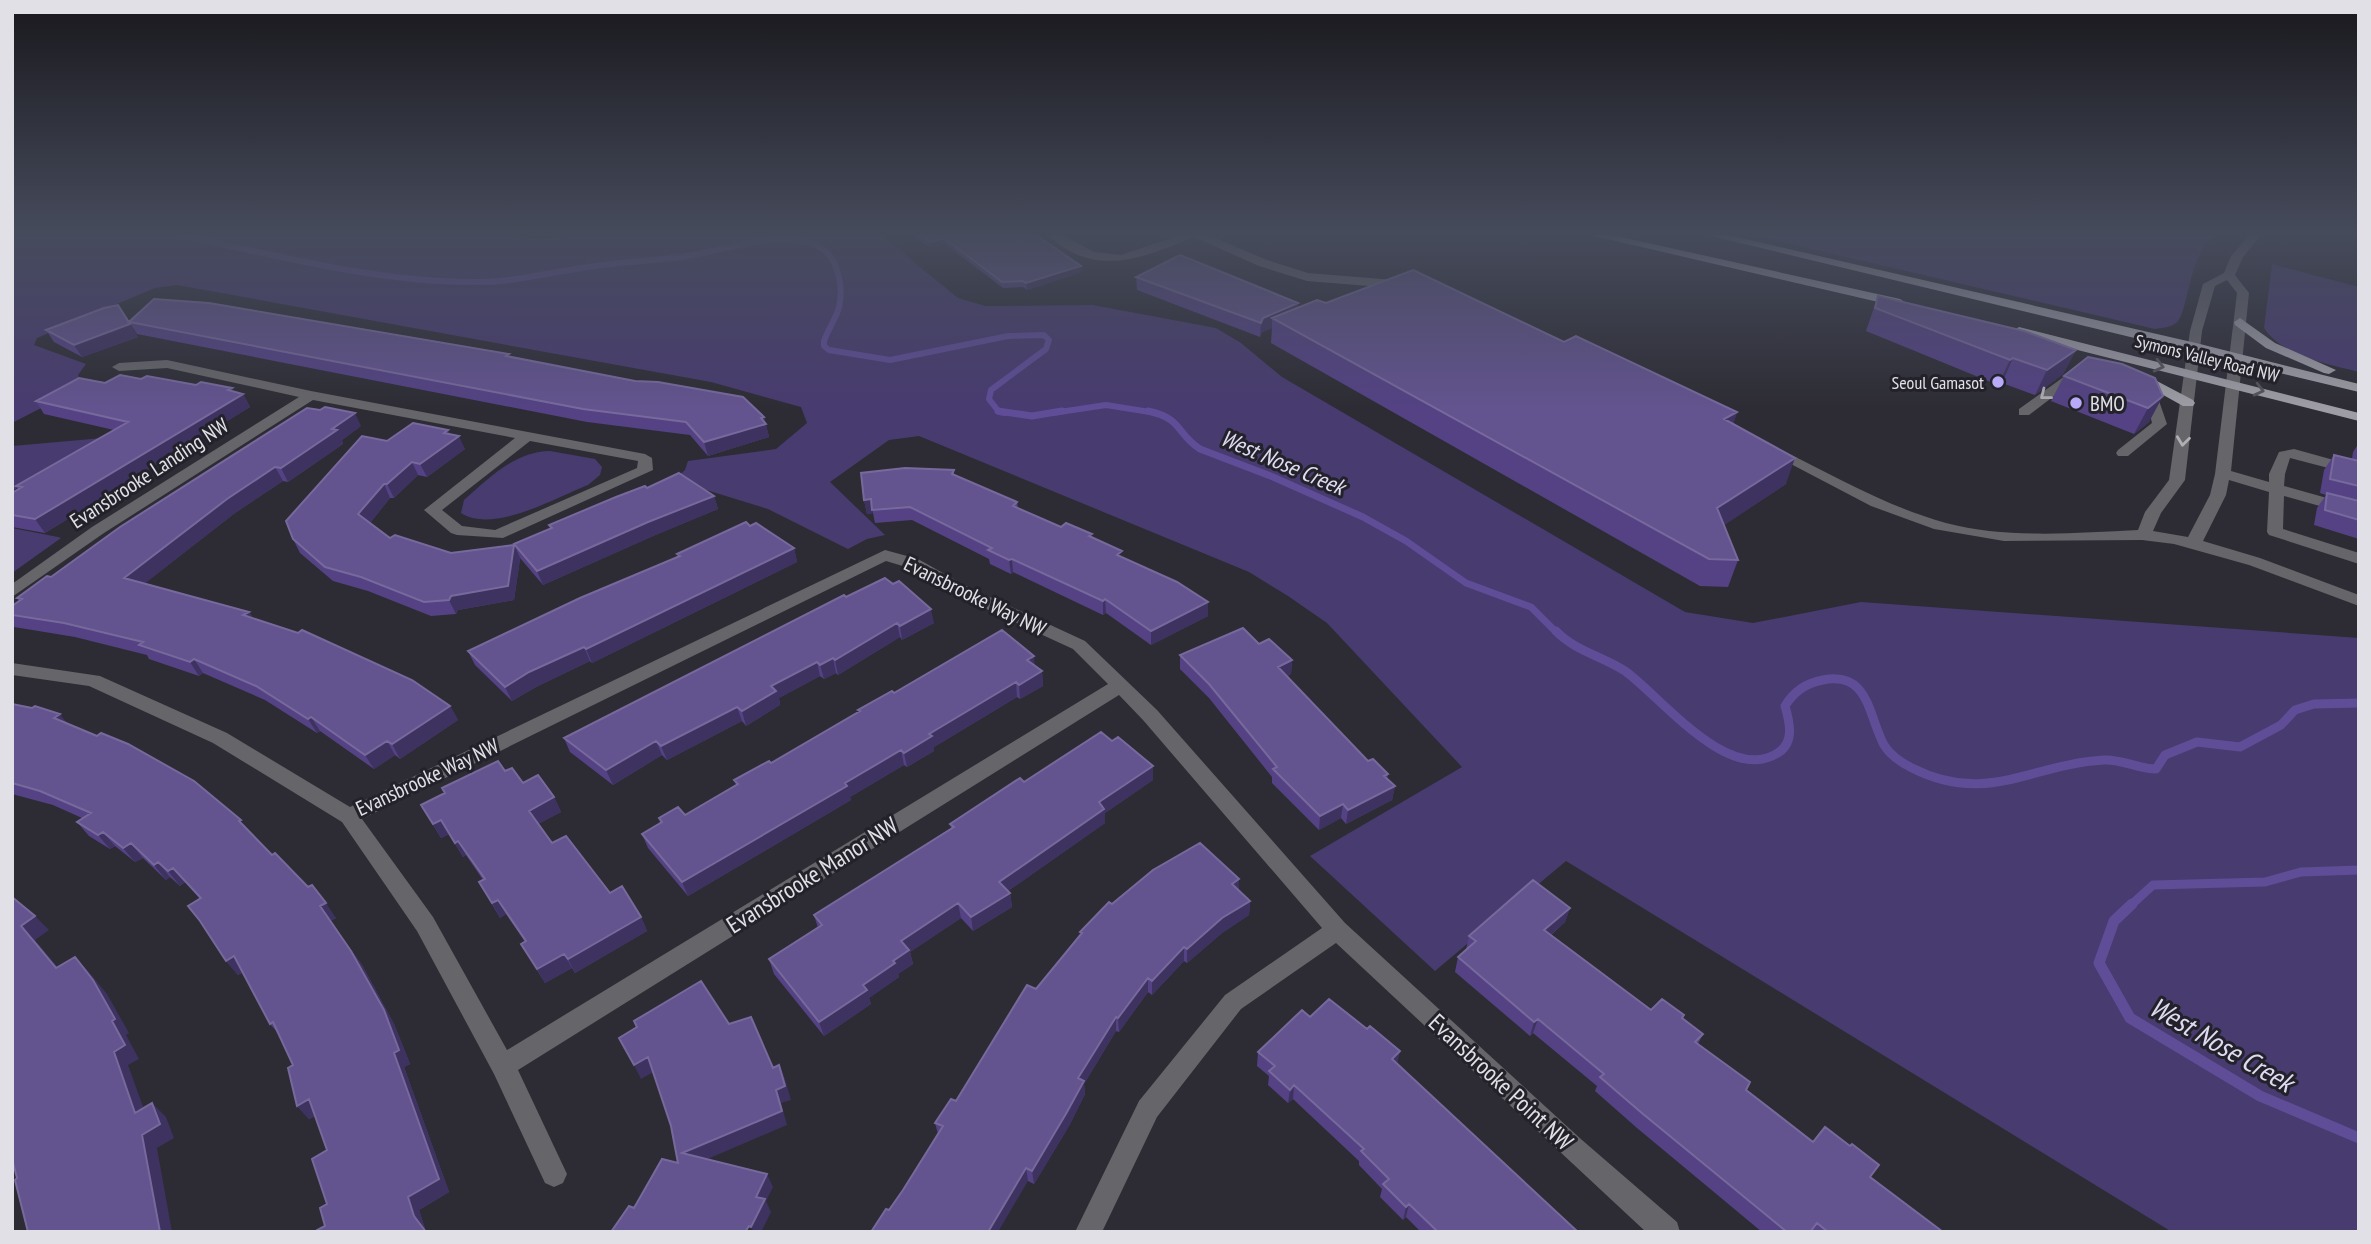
<svg xmlns="http://www.w3.org/2000/svg" width="2371" height="1244" viewBox="0 0 2371 1244" font-family="'PT Sans Narrow',sans-serif">
<style>
.green{fill:#483b70}
.lines{fill:none;stroke-linecap:round;stroke-linejoin:round}
.stream-far3{stroke:#5f4d97;stroke-width:6}
.stream-far2{stroke:#5f4d97;stroke-width:7}
.stream-far1{stroke:#5f4d97;stroke-width:9}
.stream{stroke:#5f4d97;stroke-width:11}
.minor{fill:#666569;fill-rule:evenodd}
.major{fill:#9e9da5;fill-rule:evenodd}
.wall{fill:#544284}
.shaded-wall{fill:#3e3260}
.building{fill:#63538f;stroke:#77699c;stroke-width:2}
.oneway{stroke:#54535b}
.oneway2{stroke:#b0afb4}
.poi-dot{fill:#b9aaf7;stroke:#23222a;stroke-width:2.5}
.labels{text-anchor:middle;dominant-baseline:central;stroke-width:6;stroke-linejoin:round;paint-order:stroke}
.far-street-label{font-size:18px;fill:#e1e0e6;stroke:#23222a}
.far-poi-label{font-size:18px;fill:#e1e0e6;stroke:#23222a;text-anchor:end}
.poi-label{font-size:21px;fill:#e1e0e6;stroke:#23222a;text-anchor:start}
.street-label{font-size:21px;fill:#e1e0e6;stroke:#23222a}
.water-label{font-size:23px;font-style:italic;fill:#dedaf0;stroke:#23222a}
.near-street-label{font-size:24px;fill:#e1e0e6;stroke:#23222a}
.near-water-label{font-size:28px;font-style:italic;fill:#dedaf0;stroke:#23222a}
</style>
<rect width="100%" height="100%" fill="#2d2c34"/>
<path class="green" d="M12,235H500L540,239L573,235H881L958,298L986,306L1093,305L1216,328L1241,343L1282,377L1685,612L1753,623L1861,602L2359,638V1232H2172L1566,861L1435,971L1310,856L1462,767L1327,623L1288,596L1249,572L919,436L889,440L830,482L885,535L867,539L848,549L768,509L674,480L685,470L688,461L776,449L807,423L801,407L711,382L177,285L155,288L37,338L34,345L86,364L78,375L80,381L88,384L12,423Z
M1752,235H2214C2187,258 2189,313 2176,323C2171,327 2162,328 2155,329Z
M2272,264L2359,287V372C2328,364 2282,356 2264,328Z
M103,438L12,491V446Z
M550,451L595,459L602,467L600,475L588,485C555,498 493,534 461,513L464,500C488,479 515,451 550,451Z
M12,528L58,537L61,538L12,573Z"/>
<g class="lines">
<path class="stream-far3" d="M180,235C275,255 375,282 472,282C510,283 546,273 582,268C616,262 649,261 682,257C721,251 782,229 818,246C838,256 844,287 839,307C836,319 828,329 824,341V346L829,350L890,360L1008,336L1044,335L1049,340L1046,349L991,390L989,399L999,412L1005,413
M1053,413L1106,405L1156,413"/>
<path class="stream-far2" d="M998,411L1032,416L1062,411
M1148,411C1184,419 1175,433 1200,449L1273,477L1363,517L1406,541L1466,583L1531,607L1557,633"/>
<path class="stream-far1" d="M1556,631C1575,651 1602,656 1625,671C1660,696 1727,783 1776,754C1795,744 1790,723 1785,706C1794,691 1806,683 1823,680C1869,671 1868,715 1884,745C1890,755 1902,763 1912,768C1987,806 2031,764 2104,760C2122,759 2138,769 2156,769L2165,755L2197,742L2240,747L2281,725L2295,710L2314,704L2359,703
M2130,906L2153,885L2265,882L2301,872L2359,870"/>
<path class="stream" d="M2132,904L2114,921L2099,963L2130,1018L2260,1096L2359,1138"/>
<path class="minor" d="M1048,235H1062L1094,252L1121,255L1180,235H1208L1267,260L1308,273L1407,281L1413,285L1407,289L1307,281L1259,266L1194,237C1144,258 1094,279 1048,235Z
M2249,235H2261L2243,257L2235,275L2249,293L2231,471L2269,482V474L2279,452L2294,449L2359,467V476L2290,458L2285,474L2284,486L2359,507V517L2284,496L2283,529L2359,553V564L2269,535L2267,532L2269,492L2229,480L2226,495L2203,541L2260,558L2359,595V606L2249,565L2174,544L2142,540L2004,541L1934,529L1871,506L1768,452L1775,448L1780,449C1834,476 1888,507 1946,523C2007,539 2075,533 2138,530L2145,512L2169,480L2190,331L2203,284L2224,273L2231,256ZM2227,280L2237,293L2215,474L2210,495L2188,537L2153,531L2161,513L2185,480L2202,331L2215,286Z
M167,360L311,391L645,454L652,458L653,470L503,538L457,535L451,533L424,510L515,438L313,400L104,533L12,597V584L92,527L299,397L167,368L119,371L112,367L119,363ZM530,441L638,461L637,468L495,530L462,526L442,510Z
M2072,371L2085,376L2075,380L2029,415H2019V409Z
M2141,391L2158,398L2167,424L2128,456H2118L2116,453L2118,450L2152,423L2147,403L2134,395Z
M885,550L918,559L966,586L1085,641L1157,710L1345,923L1582,1140L1677,1222L1680,1232H1646L1336,943L1241,1009L1157,1117L1102,1232H1075L1139,1101L1225,995L1322,928L1143,720L1119,695L518,1070L567,1174L563,1183L554,1187L545,1183L494,1074L417,931L342,822L213,743L89,686L12,675V663L100,676L227,733L350,807ZM886,561L906,567L954,594L1073,649L1108,684L507,1050L433,917L362,819Z"/>
<path class="major" d="M1590,235H1612L1900,299L1906,303L1900,307Z
M1707,235H1728L2196,343L2359,384V392Z
M2240,318L2275,343L2336,370L2329,374L2324,373L2266,348L2235,325L2234,322Z
M2019,327L2359,413V421L2014,334L2013,331Z
M2136,370L2193,400L2195,403L2193,406H2183L2131,377L2129,374Z"/>
</g>
<path class="wall" d="M913,235H1036L1081,266V272L1027,290L1023,287L1003,288L945,244L930,248Z
M1136,277L1298,303V308L1326,303L1564,342L1737,412L1733,424L1786,484L1724,525L1738,560L1728,587L1700,586L1271,343L1272,328L1262,332L1260,337L1137,290Z
M1878,296L2076,350L2063,374L2035,395L2002,383L1998,385L1866,331Z
M129,322L510,357L764,417L769,437L708,456L690,435L587,422L137,334Z
M46,330L138,337L82,357L54,342Z
M2064,376L2155,378L2149,422L2134,434L2051,401Z
M141,379L196,385L243,394L250,407L45,533L12,527V493L18,489L16,486L114,430L44,414L36,401L105,383Z
M361,426L342,440L343,444L288,482L283,481L235,513L145,583L249,612L253,618L450,706L458,720L400,759L395,755L374,769L320,731L317,733L265,700L203,673L199,676L149,659L147,655L75,637L14,627L12,625V606L19,601L17,598L51,577Z
M450,434L465,449L427,477L418,475L394,498H390L370,523L390,538L451,553L514,545L520,559L514,600L458,610L456,614L431,616L368,591L333,581L300,553L293,539L387,441Z
M2359,443V539L2314,525L2317,508L2326,495L2320,493L2324,470L2334,455L2352,459L2353,452Z
M954,470V475L1017,502L1018,508L1061,527L1092,537L1122,557L1208,616L1151,645L1106,613L1103,615L1013,572L1011,574L990,564L989,559L912,520L875,523L873,513L867,514L864,500Z
M647,488L714,496L718,509L653,536L543,585L520,558L514,544L550,529L549,525Z
M750,526L794,548L797,562L592,663L590,661L536,687L512,701L475,665L468,651L678,557L677,554Z
M846,597L934,623L902,640L900,637L838,675L836,673L824,679L820,676L779,698L780,705L746,726L742,721L667,760L662,755L613,785L570,752L564,738Z
M1259,644L1292,660L1291,674L1287,676L1368,761L1388,774L1387,779L1395,786L1392,800L1346,824L1341,818L1319,830L1272,783V777L1209,698L1180,669V655Z
M1035,666L1042,671L1043,686L1020,699L1017,697L934,747V751L907,767L904,765L850,797L851,800L688,896L648,848L642,834L660,823L659,818L685,815L736,785L734,780L771,763L859,712L858,710L894,693Z
M12,704L32,708L68,724L251,834L336,918L330,921L362,965L394,1024L410,1064L404,1067L449,1192L419,1210L425,1229L325,1226L327,1204V1150L315,1116L309,1119L297,1106L293,1065L278,1033L270,1024L243,972L238,975L226,961L200,899L185,882L180,886L170,877L166,880L143,858L135,862L115,846L110,849L89,836L77,822L82,818L53,805L12,794Z
M1112,741L1153,766V780L1105,813V823L1008,891L1010,893L1012,907L973,931L961,918L910,952L913,964L898,974L899,977L869,998L871,1004L824,1036L774,974L769,959L818,928L814,915L951,828L950,824L1024,782Z
M505,771L523,783L554,797L561,812L538,824L552,843L610,893L641,917L647,931L575,973L572,968L545,983L521,944L525,942L506,914L500,918L479,882L483,880L466,855L463,857L449,834L441,838L421,805Z
M1239,891L1250,901L1249,915L1222,933L1187,963L1184,961L1152,995L1148,992L1119,1032L1116,1031L1084,1084L1085,1094L1069,1126L1034,1184L1028,1181L889,1210L903,1190L938,1134L935,1123L956,1101L1036,989L1080,935V932L1112,904Z
M1570,908L1565,922L1551,935L1651,1010L1683,1018L1703,1034L1698,1044L1746,1090L1813,1142L1870,1178L1943,1232H1762L1637,1128L1595,1091L1597,1086L1533,1033L1530,1036L1455,972L1458,957L1466,950L1469,936Z
M1310,1017L1397,1064L1578,1232H1421L1406,1217L1403,1220L1380,1197L1382,1189L1359,1165V1161L1293,1099L1288,1103L1268,1085L1269,1076L1257,1066L1258,1052Z"/>
<path class="shaded-wall" d="M944,238L945,244L930,248V242Z
M1081,266V272L1027,290L1026,283Z
M1298,303V317L1272,318V328L1262,332L1260,337L1261,323L1263,318Z
M130,324L138,337L82,357L74,345Z
M2076,350L2063,374L2035,395L2047,370Z
M2013,358L2002,383L1998,385L2010,360Z
M232,388L237,397L243,394L250,407L45,533L35,519Z
M2163,396L2149,422L2134,434L2148,408Z
M1737,412L1729,438L1724,419Z
M355,413L361,426L342,440L343,444L288,482L281,468Z
M764,417L769,437L708,456L704,442Z
M448,430L453,440L459,436L465,449L427,477L420,464L444,433Z
M1795,458L1786,484L1709,535L1717,508Z
M412,462L418,475L394,498L387,484Z
M275,467L283,481L235,513L134,592L124,578L227,499Z
M384,484L390,498L366,528L358,514Z
M714,496L718,509L653,536L543,585L537,571L648,522Z
M871,499L873,513L867,514L864,500Z
M514,545L520,559L514,600L458,610L456,614L449,600L451,596Z
M794,548L797,562L592,663L586,649Z
M1012,559L1013,572L1011,574L1009,560Z
M1105,599L1106,613L1103,615V601Z
M1208,602V616L1151,645V631Z
M931,609L934,623L902,640L900,626Z
M249,612L258,626L243,615Z
M897,623L900,637L838,675L835,660Z
M584,647L590,661L536,687L512,701L505,687L529,672Z
M1034,656L1035,670L1027,660Z
M833,658L836,673L824,679L820,665Z
M194,659L203,673L199,676L190,662Z
M1292,660L1291,674L1277,681L1278,667Z
M817,662L820,676L779,698L780,705L746,726L742,711L771,686Z
M1042,671L1043,686L1020,699L1019,685Z
M1016,682L1017,697L934,747V751L907,767L904,753L929,734Z
M450,706L458,720L400,759L392,744Z
M737,707L742,721L667,760L661,746Z
M60,714L71,728L54,718Z
M311,717L320,731L317,733L308,719Z
M387,741L395,755L374,769L365,755Z
M656,741L662,755L613,785L606,770Z
M901,750L904,765L850,797L851,800L688,896L682,882L845,783Z
M1153,766V780L1105,813V823L1001,896L999,882L1099,802Z
M1395,786L1392,800L1346,824L1348,810Z
M554,797L561,812L536,825L529,811Z
M1343,804L1341,818L1319,830L1320,816Z
M441,820L449,834L441,838L433,824Z
M103,832L115,846L110,849L98,835Z
M458,841L466,855L463,857L455,843Z
M131,843L143,858L135,862L123,848Z
M158,862L170,877L166,880L154,865Z
M173,868L185,882L180,886L168,871Z
M1239,879V893L1232,884Z
M1010,893L1012,907L973,931L971,917Z
M498,900L506,914L500,918L492,903Z
M1250,901L1249,915L1222,933L1187,963V949L1222,918Z
M326,903L336,918L330,921L362,965L394,1024L410,1064L404,1067L449,1192L419,1210L425,1229L427,1232H426L414,1216L320,906Z
M958,903L961,918L910,952L913,964L898,974L899,977L869,998L871,1004L824,1036L819,1022L893,961L901,941Z
M1570,908L1565,922L1540,944L1544,930Z
M35,916L49,930L35,940L70,982L56,968L21,926Z
M641,917L647,931L575,973L568,959Z
M1184,947V961L1152,995V981Z
M564,954L572,968L545,983L537,969Z
M234,956L246,970L238,975L226,961Z
M75,957L88,971L107,994L129,1033L126,1035L139,1059L128,1065L150,1126L135,1113L114,1052L112,1021Z
M1148,978V992L1119,1032L1118,1018Z
M1116,1017V1031L1084,1084L1085,1094L1069,1126L1034,1184L1032,1171L1078,1078Z
M1538,1019L1533,1033L1530,1036L1534,1022Z
M1400,1051L1397,1065L1392,1059Z
M648,1057L655,1071L641,1079L634,1065Z
M779,1065L785,1079L791,1100L781,1103L787,1125L689,1167L682,1153L776,1090Z
M1294,1085L1293,1099L1288,1103L1290,1090Z
M309,1099L321,1113L309,1119L297,1106Z
M152,1103L166,1117L174,1138L157,1148L172,1232H160L142,1135Z
M1026,1168L1028,1181L998,1232H988Z
M767,1174L773,1187L766,1201L771,1212L761,1232H754L751,1227L756,1197Z
M1409,1204L1406,1217L1403,1220L1406,1207Z"/>
<path class="building" d="M920,235H1036L1081,266L1026,283L1023,281L1002,282L944,238L930,242Z
M1180,255L1298,303L1263,318L1261,323L1136,277Z
M1413,270L1564,342L1576,336L1737,412L1724,419L1795,458L1717,508L1738,560L1709,559L1272,318L1317,300L1326,303Z
M1878,296L2024,331L2076,350L2047,370L2013,358L2010,360L1875,308Z
M154,299L209,303L509,354L506,356L635,381L658,382L743,397L764,417L761,418L766,424L704,442L686,422L583,409L129,322Z
M118,305L130,324L74,345L46,330L104,308Z
M2088,357L2122,364L2155,378L2163,396L2148,408L2064,376Z
M120,375L141,379L147,376L196,385L201,382L232,388L228,390L243,394L35,519L12,515V493L22,487L16,486L128,422L36,401L79,378L105,383Z
M325,407L355,413L332,429L337,430L281,468L275,467L227,499L124,578L249,612L243,615L298,633L302,630L412,680L450,706L392,744L387,741L365,755L311,717L308,719L256,686L194,659L190,662L139,645L143,642L64,623L12,615V606L22,599L17,598L47,576L51,577L120,527L307,408L320,410Z
M413,423L448,430L444,433L459,436L420,464L412,462L387,484H384L358,514L390,538L395,535L451,553L514,545L508,586L451,596L449,600L424,602L361,577L325,567L293,539L286,521L362,436L387,441Z
M2334,455L2359,461V486L2330,479Z
M905,468L954,470L952,474L1017,502L1013,506L1061,527L1066,523L1092,534L1089,536L1122,551L1117,555L1177,582L1208,602L1151,631L1105,599L1103,601L1012,559L1009,560L988,550L992,548L910,507L872,510L871,499L864,500L861,473Z
M679,473L714,496L648,522L537,571L514,544L552,528L549,525L616,497L645,486L647,488Z
M2327,493L2359,501V520L2325,510Z
M746,522L750,526L756,523L794,548L586,649L584,647L529,672L505,687L468,651L580,598L680,556L677,554Z
M885,578L893,584L899,581L931,609L900,626L897,623L835,660L833,658L820,665L817,662L771,686L776,691L742,711L737,707L661,746L656,741L606,770L564,738L844,595L846,597Z
M1243,628L1259,644L1269,639L1292,660L1278,667L1368,761L1373,759L1388,774L1384,776L1395,786L1348,810L1343,804L1320,816L1273,769L1277,767L1209,684L1180,655Z
M1002,630L1034,656L1027,660L1042,671L1019,685L1016,682L929,734L932,736L904,753L901,750L845,783L847,786L682,882L642,834L662,822L659,818L678,807L685,815L738,784L734,780L769,761L771,763L860,711L858,710L892,691L894,693Z
M12,704L32,708L35,706L60,714L54,718L97,736L101,733L128,744L194,781L241,820L239,821L272,855L275,853L308,887L312,885L326,903L320,906L351,951L384,1010L399,1050L394,1053L439,1179L408,1197L414,1216L426,1232H317V1230L325,1226L320,1208L327,1204L312,1159L327,1150L309,1099L297,1106L288,1068L293,1065L273,1022L270,1024L234,956L226,961L200,921L188,906L201,898L173,868L168,871L158,862L154,865L131,843L123,848L103,832L98,835L77,822L91,813L40,791L12,783Z
M1101,732L1112,741L1118,737L1153,766L1099,802L1104,809L999,882L1010,893L971,917L958,903L901,941L909,950L893,961L895,963L863,985L867,990L819,1022L769,959L822,925L814,915L954,827L950,824L1020,778L1024,782Z
M498,761L505,771L512,768L523,783L538,775L554,797L529,811L552,843L566,836L610,893L622,886L641,917L568,959L564,954L537,969L521,944L526,941L498,900L492,903L479,882L485,879L458,841L455,843L441,820L433,824L421,805L445,793L442,788Z
M1200,843L1239,879L1232,884L1250,901L1222,918L1187,949L1184,947L1152,981L1148,978L1118,1018L1116,1017L1078,1078L1084,1081L1067,1112L1032,1171L1026,1168L988,1232H871L886,1209L889,1210L903,1190L943,1126L935,1123L951,1099L956,1101L1027,985L1036,989L1082,933L1080,932L1109,902L1112,904L1153,870Z
M1533,880L1570,908L1544,930L1651,1010L1662,999L1684,1015L1682,1018L1703,1034L1695,1042L1750,1082L1746,1090L1813,1142L1825,1127L1850,1146L1852,1144L1879,1165L1870,1177L1943,1232H1828L1817,1223L1810,1232H1787L1643,1114L1600,1077L1604,1074L1538,1019L1534,1022L1458,957L1476,941L1469,936Z
M12,897L35,916L21,926L56,968L75,957L93,980L115,1019L112,1021L125,1045L114,1052L135,1113L152,1103L160,1124L142,1135L160,1232H28L15,1180L17,1178L12,1159Z
M701,981L729,1024L751,1017L773,1068L779,1065L785,1086L776,1090L782,1111L682,1153L767,1174L756,1197L765,1199L751,1227L749,1226L745,1232H611L629,1206L634,1208L662,1159L678,1163L671,1126L648,1057L634,1065L619,1038L637,1027L634,1021Z
M1329,999L1367,1029L1370,1026L1400,1051L1392,1059L1578,1232H1438L1409,1204L1406,1207L1383,1184L1389,1179L1361,1151L1364,1149L1294,1085L1290,1090L1269,1071L1275,1066L1258,1052L1302,1010L1310,1017Z"/>
<defs><path id="oneway-chevron" d="M-2-3.5L2.5 0L-2 3.5" fill="none" stroke-width="1.6" stroke-linecap="round" stroke-linejoin="round" transform="scale(1.75)"/></defs>
<g class="oneway">
<use href="#oneway-chevron" transform="translate(2159 366) rotate(14)"/>
<use href="#oneway-chevron" transform="translate(2259 390) rotate(14)"/>
</g>
<g class="oneway2">
<use href="#oneway-chevron" transform="translate(2045 395) rotate(142)"/>
<use href="#oneway-chevron" transform="translate(2183 441) rotate(97)"/>
</g>
<linearGradient id="sky" x2="0" y2="1"><stop stop-color="#19181d"/><stop offset="0.57" stop-color="#464b5c"/><stop offset="1" stop-color="#464b5c" stop-opacity="0"/></linearGradient>
<rect width="2371" height="409" fill="url(#sky)"/>
<g class="poi-dot">
<circle cx="1998" cy="382" r="7"/>
<circle cx="2076" cy="403" r="7"/>
</g>
<g class="labels">
<g class="far-street-label">
<text transform="translate(2207 358) rotate(14)">Symons Valley Road NW</text>
</g>
<g class="far-poi-label">
<text x="1984" y="382">Seoul Gamasot</text>
</g>
<g class="poi-label">
<text x="2090" y="403">BMO</text>
</g>
<g class="street-label">
<text transform="translate(149 473) rotate(-33)">Evansbrooke Landing NW</text>
<text transform="translate(975 596) rotate(26)">Evansbrooke Way NW</text>
<text transform="translate(427 777) rotate(-25)">Evansbrooke Way NW</text>
</g>
<g class="water-label">
<text transform="translate(1283 462) rotate(23)">West Nose Creek</text>
</g>
<g class="near-street-label">
<text transform="translate(812 875) rotate(-32)">Evansbrooke Manor NW</text>
<text transform="translate(1501 1082) rotate(43)">Evansbrooke Point NW</text>
</g>
<g class="near-water-label">
<text transform="translate(2222 1044) rotate(30)">West Nose Creek</text>
</g>
</g>
<rect width="2371" height="1244" fill="none" stroke="#e1e0e6" stroke-width="28"/>
</svg>
